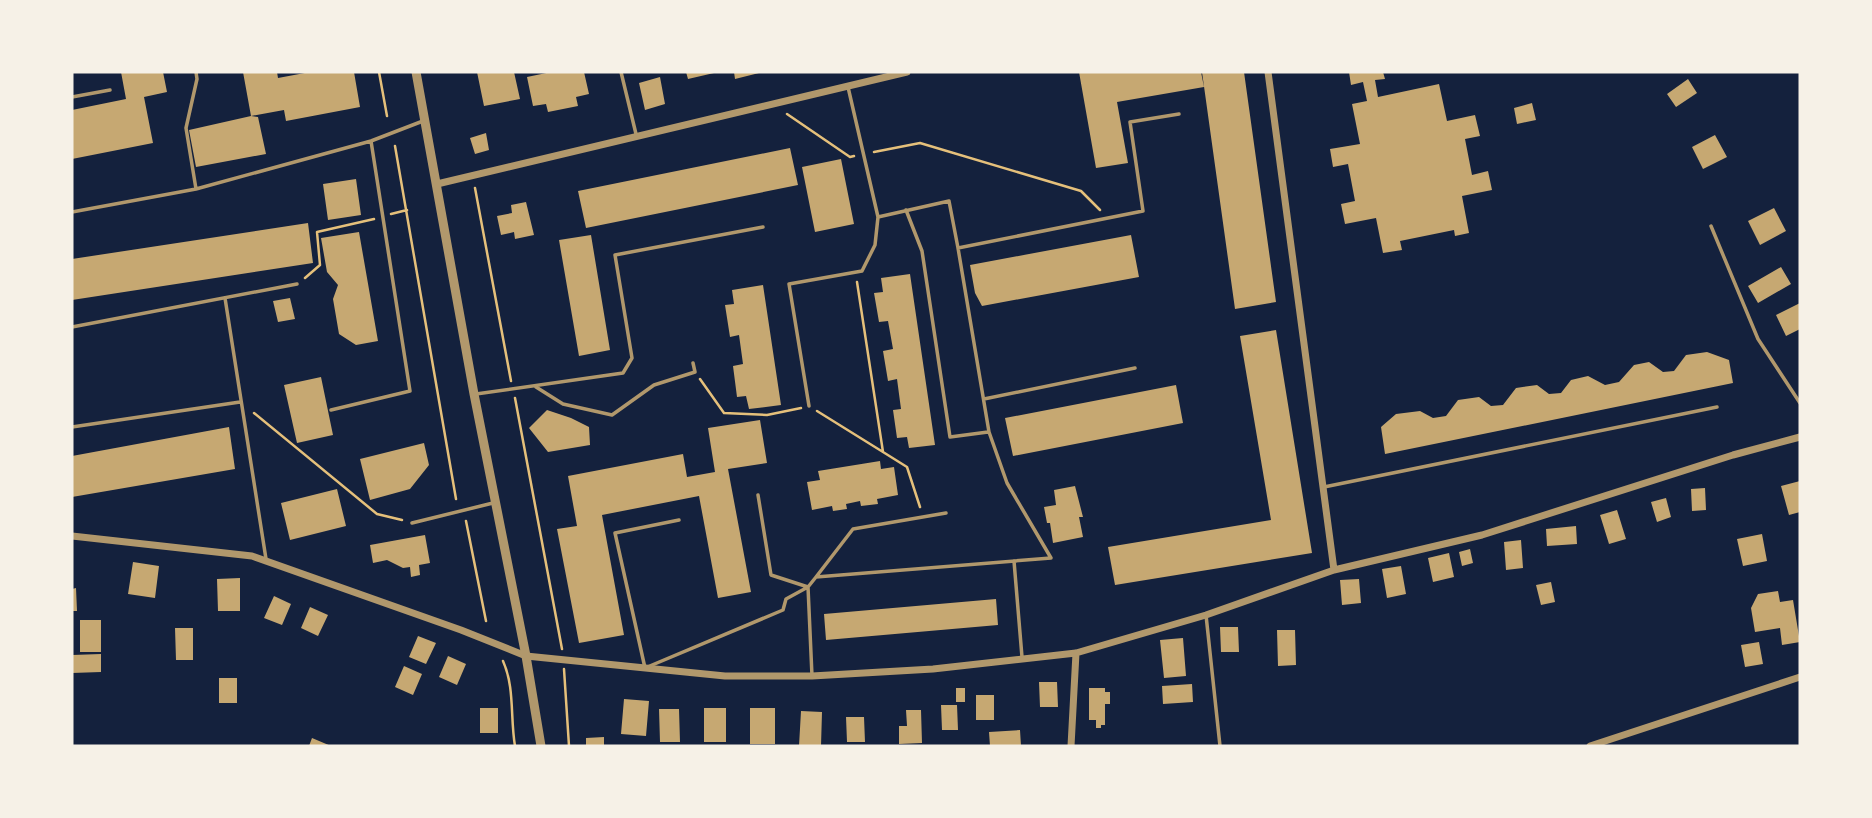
<svg xmlns="http://www.w3.org/2000/svg" width="1872" height="818" viewBox="0 0 1872 818" font-family="'Nunito Sans',sans-serif">
<style>
.building{fill:#c6a872}
.lines{fill:none;stroke-linecap:round;stroke-linejoin:round}
.path{stroke:#e5c07b;stroke-width:2.5}
.service{stroke:#b1986c;stroke-width:3.5}
.minor{stroke:#b1986c;stroke-width:7}
.tertiary{stroke:#b1986c;stroke-width:9}
</style>
<rect width="100%" height="100%" fill="#14213d"/>
<path class="building" d="M121,72H163L167,92L144,97L153,143L72,159V110L126,99Z
M243,72H277L278,78L310,72H354L360,107L286,121L284,110L251,116Z
M477,72H514L520,99L484,106Z
M551,72H584L589,94L576,97L578,106L548,112L546,104L533,106L527,77Z
M686,72H714V73L688,79Z
M734,72H759V73L735,79Z
M1079,72H1201L1204,87L1117,102L1128,163L1096,168Z
M1202,72H1244L1276,302L1235,309Z
M1349,72H1383L1385,79L1375,80L1378,97L1439,84L1447,121L1475,115L1480,136L1465,139L1472,175L1488,171L1492,190L1462,196L1469,233L1455,236L1454,230L1400,241L1402,250L1383,253L1376,218L1345,224L1341,204L1355,201L1348,164L1333,167L1330,149L1360,144L1352,104L1367,101L1363,82L1351,85Z
M660,77L665,104L645,110L639,83Z
M1688,79L1697,93L1676,107L1667,94Z
M1532,103L1536,120L1517,124L1514,108Z
M251,116L258,117L266,154L196,167L189,130Z
M486,133L489,150L475,154L470,138Z
M1715,135L1727,157L1703,169L1692,147Z
M790,148L798,185L586,228L578,191Z
M841,159L854,224L815,232L802,167Z
M356,179L361,215L328,220L323,184Z
M526,202L534,235L515,239L514,232L501,235L497,216L512,213L511,205Z
M1774,208L1786,231L1760,245L1748,221Z
M308,223L313,263L72,300V259Z
M359,232L378,341L356,345L339,334L333,299L338,285L327,272L321,238Z
M591,235L610,350L579,356L559,240Z
M1131,235L1139,277L982,306L975,293L970,265Z
M1781,267L1791,284L1758,303L1748,286Z
M910,274L935,445L909,448L907,437L897,438L893,410L901,409L897,379L888,381L883,351L893,349L888,321L879,322L874,293L883,292L881,278Z
M763,285L781,405L749,409L746,396L737,397L733,366L743,364L739,335L730,337L725,305L734,304L732,290Z
M290,298L295,319L278,322L273,301Z
M1800,303V329L1786,336L1776,315Z
M1276,330L1312,553L1115,585L1108,547L1271,520L1240,336Z
M1707,352L1729,360L1733,383L1385,454L1381,427L1396,414L1420,411L1433,418L1446,416L1458,400L1479,397L1491,406L1503,405L1516,388L1537,385L1549,394L1561,393L1571,380L1588,376L1605,385L1619,382L1634,365L1649,362L1663,372L1674,371L1686,355Z
M321,377L333,435L297,443L284,385Z
M1176,385L1183,423L1013,456L1005,418Z
M547,410L571,418L589,427L590,445L548,452L529,428Z
M760,420L767,463L728,469L751,592L718,598L699,496L602,515L624,635L579,643L557,529L577,526L568,476L683,454L687,477L715,472L708,428Z
M229,427L235,469L72,497V456Z
M424,443L429,465L410,489L370,500L360,459Z
M880,461L881,469L894,467L898,495L877,499L878,504L861,506L860,501L846,504L847,509L833,511L832,506L812,510L807,482L820,480L818,471Z
M1800,481V512L1789,515L1781,486Z
M1075,486L1083,517H1079L1083,537L1053,543L1050,523H1047L1044,507L1056,505L1054,490Z
M1705,488L1706,510L1692,511L1691,489Z
M337,489L346,526L290,540L281,503Z
M1666,498L1671,517L1657,522L1651,502Z
M1617,510L1626,539L1609,544L1600,515Z
M1576,526L1577,544L1547,546L1546,529Z
M1762,534L1767,561L1743,566L1737,539Z
M425,535L430,563L419,565L420,575L411,577L410,567L403,568L387,560L373,563L370,545Z
M1521,540L1523,568L1506,570L1504,542Z
M1470,549L1473,563L1462,566L1459,552Z
M1449,553L1454,577L1433,582L1428,558Z
M133,562L159,566L155,598L128,594Z
M1401,566L1406,594L1387,598L1382,569Z
M240,578V611H218L217,579Z
M1359,579L1361,603L1342,605L1340,580Z
M1551,582L1555,602L1541,605L1536,585Z
M76,588L77,611H72V589Z
M1778,591L1780,602L1793,600L1800,642L1782,645L1780,628L1755,632L1751,608L1758,594Z
M274,596L291,604L282,625L264,618Z
M996,599L998,625L826,640L824,614Z
M310,607L328,615L318,636L301,628Z
M80,620H101V652H80Z
M1220,627H1238L1239,652H1221Z
M175,628H193V660H176Z
M1277,630H1295L1296,665L1278,666Z
M418,636L436,643L426,664L409,657Z
M1183,638L1186,676L1164,678L1160,640Z
M1759,642L1763,664L1745,667L1741,645Z
M101,654V672L72,673V655Z
M448,656L466,664L457,685L439,677Z
M404,666L422,674L413,695L395,687Z
M219,678H237V703H219Z
M1039,682H1057L1058,707H1040Z
M1192,684L1193,702L1163,704L1162,686Z
M956,688H965V702H956Z
M1089,688H1105V692H1110V704H1105V725H1101V728H1096V720H1089Z
M976,695H994V720H976Z
M624,699L649,701L646,736L621,734Z
M941,705H957L958,730H942Z
M480,708H498V733H480Z
M704,708H726V742H704Z
M750,708H775V744H750Z
M659,709H679L680,742H660Z
M906,710H921L922,743L899,744V726H907Z
M801,711L822,712L821,746H799Z
M846,717H864L865,742H847Z
M1020,730L1021,746H990L989,732Z
M604,737V746H586V738Z
M312,738L331,746H309Z"/>
<g class="lines">
<path class="path" d="M379,72L387,116
M787,114L850,157L854,156
M395,146L456,499
M874,152L920,143L1081,191L1100,210
M475,188L511,381
M391,214L407,210
M305,278L320,265L317,232L374,219
M857,282L883,452L907,467L920,507
M700,379L724,413L767,415L801,408
M515,398L562,649
M817,411L883,452
M254,413L377,514L402,520
M466,521L486,621
M503,661C515,688 510,717 515,746
M564,669L569,746"/>
<path class="service" d="M621,72L636,134
M72,97L110,90
M196,189L371,141L423,121
M906,210L922,251L950,437L988,432
M72,212L196,189L186,128L197,79L196,72
M878,217L949,201L958,248L1143,211L1130,122L1179,114
M1711,226L1758,339L1800,403
M225,298L266,559
M72,327L297,284
M536,387L563,404L612,415L654,385L695,372L693,363
M476,394L623,373L632,358L615,255L763,227
M984,399L1135,368
M809,406L789,284L862,271L875,245L878,217L848,87
M331,410L410,391L371,141
M72,427L240,402
M1324,487L1717,407
M758,495L771,575L808,587
M679,520L615,533L645,668L783,610L786,599L808,587
M412,523L493,503
M1014,561L1022,657
M816,577L853,529L946,513
M1206,615L1220,746
M812,676L808,587L816,577L1051,558L1007,483L989,432L958,248"/>
<path class="minor" d="M1268,72L1334,570
M437,184L907,72
M72,536L252,556L461,630L526,656L725,676H812L933,669L1076,653L1206,615L1334,570L1482,535L1733,455L1800,437
M1071,746L1076,653
M1590,746L1800,677"/>
<path class="tertiary" d="M416,72L474,394L526,656L541,746"/>
</g>
<rect width="1872" height="818" fill="none" stroke="#f6f1e7" stroke-width="147"/>
</svg>
